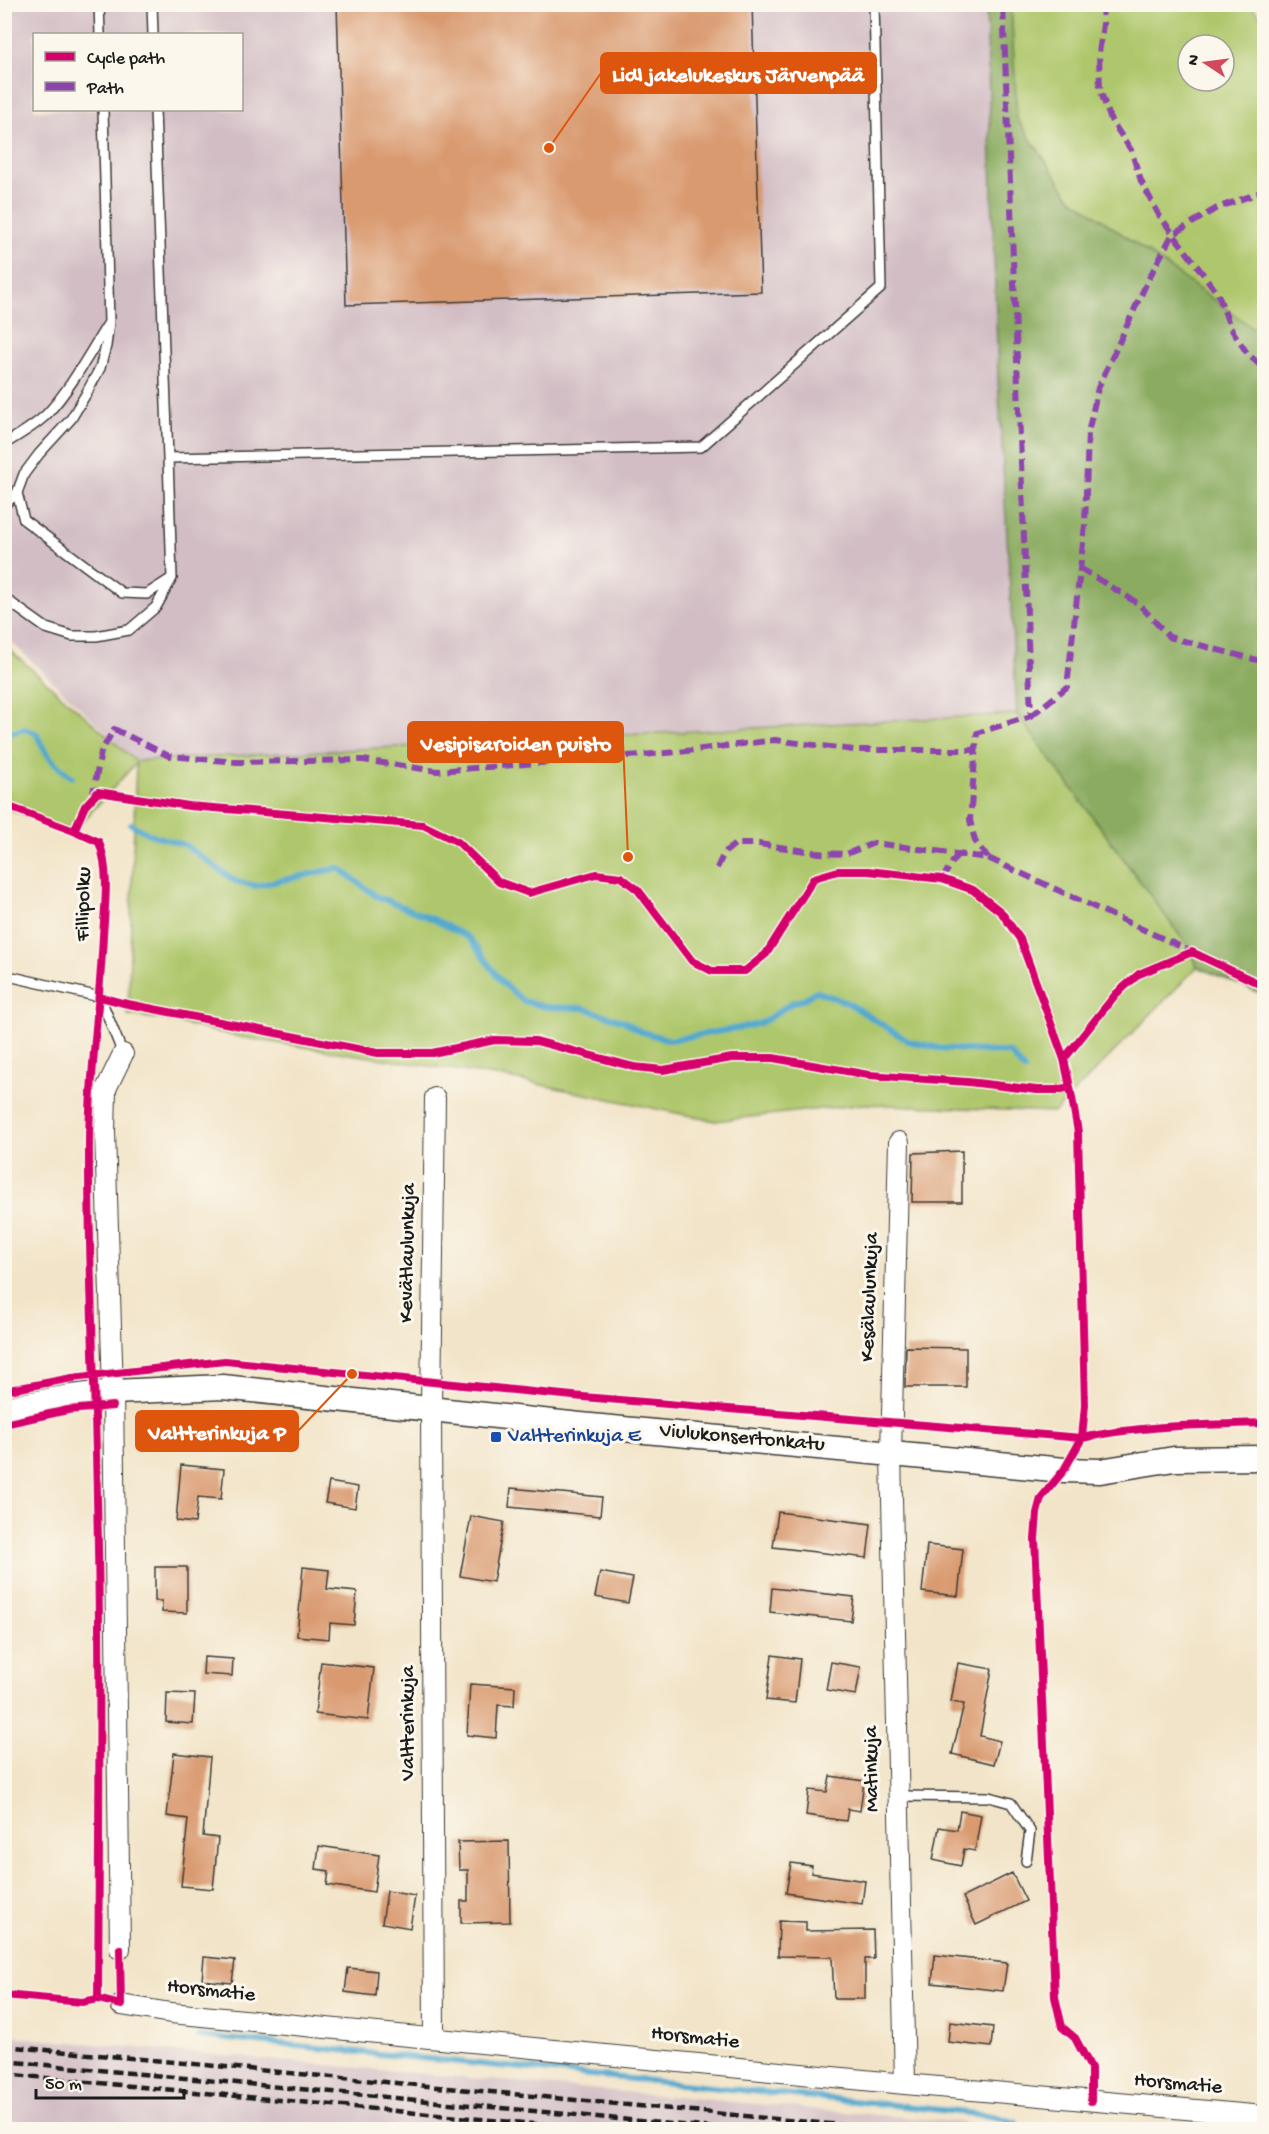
<svg xmlns="http://www.w3.org/2000/svg" width="1269" height="2134" viewBox="0 0 1269 2134" font-family="'Gochi Hand',sans-serif">
<style>
.industrial{fill:#d2bdc5;fill-rule:evenodd}
.green{fill:#afc76c;stroke:#667244;stroke-width:1.5;fill-rule:evenodd}
.forest{fill:#8bac60;stroke:#54643e;stroke-width:1.5}
.lines{fill:none;stroke-linecap:round;stroke-linejoin:round}
.stream{stroke:#51a8ce;stroke-width:6}
.building{fill:#d99a70}
.service-casing{stroke:#3c3a36;stroke-width:12}
.minor-casing{stroke:#3c3a36;stroke-width:22}
.tertiary-casing{stroke:#3c3a36;stroke-width:27}
.service{stroke:#fff;stroke-width:9}
.minor{stroke:#fff;stroke-width:20}
.tertiary{stroke:#fff;stroke-width:24}
.rail{stroke:#1c1c1c;stroke-width:4.5;stroke-dasharray:9 4.5;stroke-linecap:butt}
.quiet{stroke:#8e44ad;stroke-width:6;stroke-dasharray:12 6;stroke-linecap:butt}
.cycleway-casing{stroke:#fbf7ec;stroke-width:11}
.cycleway{stroke:#d6006c;stroke-width:8}
.transit-dot{fill:#1a4fb4;stroke:#fbf7ec;stroke-width:2}
.labels{text-anchor:middle;dominant-baseline:central;stroke-width:6;stroke-linejoin:round;paint-order:stroke}
.street-label{font-size:21px;fill:#1c1c1c;stroke:#fbf7ec}
.transit-label{font-size:21px;fill:#164399;stroke:#fbf7ec;text-anchor:start}
.leader{fill:none;stroke:#de560d;stroke-width:2}
.callout-dot{fill:#de560d;stroke:#fbf7ec;stroke-width:2}
.callout{fill:#de560d;stroke:#de560d;stroke-width:2}
.callout-label{font-size:22px;text-anchor:middle;font-weight:bold;fill:#fff}
</style>
<rect width="100%" height="100%" fill="#fbf7ec"/>
<filter id="ink" filterUnits="userSpaceOnUse"><feTurbulence type="fractalNoise" baseFrequency=".0167" numOctaves="2"/><feDisplacementMap in="SourceGraphic" scale="12" xChannelSelector="R" yChannelSelector="G"/><feConvolveMatrix kernelMatrix="1 2 1 2 8 2 1 2 1" color-interpolation-filters="sRGB"/></filter>
<filter id="wash" filterUnits="userSpaceOnUse"><feTurbulence type="fractalNoise" baseFrequency=".008" numOctaves="4" result="noise"/><feDisplacementMap in="SourceGraphic" scale="24" xChannelSelector="R" yChannelSelector="G"/><feGaussianBlur stdDeviation="1.35" result="paint"/><feColorMatrix in="noise" values="0 0 0 0 0 0 0 0 0 0 0 0 0 0 0 0 0 1.4 0 .05"/><feComposite in="paint" operator="in"/></filter>
<g filter="url(#wash)">
<rect width="100%" height="100%" fill="#f2e4c8"/>
<path class="industrial" d="M4,5H986L998,377L1017,714L136,761L5,636ZM34,34H242V110H34Z
M5,2036L1033,2129H107L5,2120Z"/>
<path class="green" d="M1011,5H1250L1264,20V336L1069,196L1017,119ZM1188,45H1224V81H1188Z
M4,645L136,761L1017,714L1192,952L1197,967L1055,1112L865,1104L715,1121L508,1078L239,1037L167,1020L128,1015L136,763L74,831L5,808Z"/>
<path class="forest" d="M986,5H1011L1017,119L1069,196L1264,336V995L1197,967L1192,952L1017,714L998,377Z"/>
<g class="lines">
<path class="stream" d="M4,735L24,729L36,733C45,754 53,764 72,777
M131,824L149,834L185,845L235,881L255,886L339,868L376,896L433,919L469,938L502,982L523,1001L546,1007L583,1008L626,1022L639,1031L670,1040L750,1026L763,1022L793,1002L802,1000L816,991L848,1003L908,1041L939,1048L1010,1053L1024,1070
M198,2036L923,2108L992,2116L1016,2123"/>
</g>
<g id="blocks">
<path class="building" d="M337,4H752L761,292L346,305Z
M962,1151V1202H912L913,1153Z
M906,1347L966,1348V1387H905Z
M181,1465L224,1469L221,1499L198,1497L195,1523L176,1521Z
M329,1482L358,1487L355,1508L325,1503Z
M511,1488L602,1497L600,1516L509,1507Z
M778,1512L871,1524L867,1558L773,1547Z
M471,1516L504,1522L493,1582L460,1576Z
M927,1545L963,1549L958,1596L922,1592Z
M155,1567H187V1613L162,1612V1601H155Z
M303,1567L329,1570L327,1589L357,1592L354,1625L330,1623L329,1639L297,1636Z
M600,1572L633,1578L628,1603L595,1597Z
M772,1588L854,1597L851,1621L770,1612Z
M772,1655L800,1659L795,1703L766,1700Z
M204,1657L233,1659L232,1676L203,1674Z
M321,1662L374,1668L368,1720L315,1714Z
M831,1662L861,1667L856,1695L826,1690Z
M958,1663L992,1669L980,1736L1000,1741L994,1764L952,1754L964,1704L951,1702Z
M470,1684L515,1687L514,1706L498,1705L496,1738L467,1735Z
M167,1693L195,1694L193,1724L166,1722Z
M174,1753L210,1757L203,1836L218,1838L213,1889L181,1886L188,1819L167,1816Z
M830,1776L864,1781L860,1811L848,1809L846,1821L806,1815L809,1790L827,1792Z
M960,1811L981,1815L975,1851L964,1849L961,1866L933,1860L939,1827L957,1830Z
M509,1841L510,1922L461,1923V1901H468V1870H459L458,1842Z
M319,1846L379,1855L374,1892L327,1885L329,1871L316,1869Z
M791,1863L812,1866L811,1873L865,1881L862,1904L786,1893Z
M1012,1873L1026,1901L976,1925L963,1897Z
M387,1891L415,1896L410,1928L382,1923Z
M779,1921L806,1922V1931L873,1930L874,1959H865V1999H834L832,1957L778,1956Z
M935,1955L1007,1963L1003,1991L932,1983Z
M204,1957L235,1960L232,1983L202,1980Z
M348,1968L377,1971L375,1996L345,1992Z
M950,2022L993,2027L991,2047L948,2042Z"/>
</g>
</g>
<g filter="url(#ink)">
<use href="#blocks" fill-opacity="0" stroke="#3c3a36" stroke-width="1.5"/>
<g class="lines">
<g class="service-casing">
<path id="service" d="M99,4L100,34
M152,4L153,34
M103,110L109,322L106,346L100,368L86,394L71,419L39,454L24,474L17,493L24,520L122,593L147,594L172,578
M155,110L168,458L701,447L881,288L874,4
M4,444C19,435 35,426 47,414C71,388 89,354 108,324
M4,505L17,493
M4,598L46,628L72,636H96L129,630L156,607L172,578L168,458
M4,975L100,997L123,1054
M898,1796L989,1797L1011,1803L1030,1831L1026,1861"/>
</g>
<g class="minor-casing">
<path id="minor" d="M899,1142L891,1453L905,2084
M120,1949L113,1392L105,1132L106,1089L123,1054
M121,2005L171,2013L905,2084L1264,2116
M434,2037L431,1409L435,1098"/>
</g>
<g class="tertiary-casing">
<path id="tertiary" d="M4,1409L64,1398L113,1392L223,1387L580,1425L1064,1470L1100,1471L1174,1459L1264,1458"/>
</g>
<use href="#service" class="service"/>
<use href="#minor" class="minor"/>
<use href="#tertiary" class="tertiary"/>
<path class="rail" d="M4,2046L893,2130
M4,2061L735,2130
M4,2074L597,2130"/>
<path class="quiet" d="M1102,4L1103,24L1099,53L1100,90L1111,120L1131,150L1141,181L1159,215L1218,294L1230,327L1247,353L1264,369
M1080,568L1139,604L1169,637L1264,662
M1031,716L1067,687L1085,525L1088,433L1098,388L1148,280L1172,235L1217,208L1264,191
M92,798L101,752L114,729L169,756L237,762L363,760L437,771L679,752L775,740L854,750H976
M988,858L975,841L970,820L977,733L1031,716L1003,4
M717,868L724,853L735,844H759L819,853L846,854L874,843L988,858L1192,952
M942,879L957,855"/>
<g class="cycleway-casing">
<path id="cycleway" d="M4,805L74,831L99,842C110,871 105,905 103,935C100,1002 90,1070 89,1138C88,1258 95,1378 97,1498C101,1665 99,1832 98,1999
M74,831L85,806L98,792L189,806L423,825L458,842L499,882L529,893L596,874L621,877L638,890L692,961L712,971H745L766,954L814,878L838,871H868L942,879L973,890L1001,912L1020,939L1064,1059L1070,1087
M100,997L123,1003L378,1053H432L495,1040L536,1041L634,1067L663,1070L732,1058H773L869,1075L968,1082L1037,1090H1057L1070,1087L1078,1132L1085,1405L1082,1438L1064,1470L1041,1498L1037,1513L1035,1539L1055,1997L1062,2027L1075,2038L1091,2068V2101
M1064,1059L1116,994L1139,974L1192,952L1264,986
M4,1391L72,1378L225,1361L583,1397L1082,1438C1142,1425 1204,1425 1264,1423
M4,1424L68,1410L113,1406
M4,1995L82,2002L98,1999L121,2005L120,1949"/>
</g>
<use href="#cycleway" class="cycleway"/>
</g>
</g>
<rect class="transit-dot" x="490" y="1431" width="12" height="12" rx="3"/>
<g class="labels">
<g class="street-label">
<text transform="translate(85 904) rotate(-89)">Fillipolku</text>
<text transform="translate(409 1253) rotate(-89)">Kevätlaulunkuja</text>
<text transform="translate(871 1297) rotate(-88)">Kesälaulunkuja</text>
<text transform="translate(742 1439) rotate(5)">Viulukonsertonkatu</text>
<text transform="translate(409 1723) rotate(-90)">Valtterinkuja</text>
<text transform="translate(873 1769) rotate(-91)">Matinkuja</text>
<text transform="translate(211 1992) rotate(6)">Horsmatie</text>
<text transform="translate(695 2039) rotate(6)">Horsmatie</text>
<text transform="translate(1178 2085) rotate(5)">Horsmatie</text>
</g>
<g class="transit-label">
<text x="508" y="1437">Valtterinkuja E</text>
</g>
</g>
<path class="leader" d="M549 148L601 73M628 857L623 742M352 1374L298 1431"/>
<g class="callout-dot">
<circle cx="549" cy="148" r="6"/>
<circle cx="628" cy="857" r="6"/>
<circle cx="352" cy="1374" r="6"/>
</g>
<g class="callout">
<rect x="601" y="53" width="275" height="40" rx="6"/>
<rect x="408" y="722" width="215" height="40" rx="6"/>
<rect x="136" y="1411" width="162" height="40" rx="6"/>
</g>
<g class="callout-label">
<text x="738" y="81">Lidl jakelukeskus Järvenpää</text>
<text x="516" y="750">Vesipisaroiden puisto</text>
<text x="217" y="1439">Valtterinkuja P</text>
</g>
<rect width="1269" height="2134" fill="none" stroke="#fbf7ec" stroke-width="24"/>
<rect x="33" y="33" width="210" height="78" fill="#fbf7ec" stroke="#a29f99" stroke-width="1.5"/>
<rect x="45" y="52" width="30" height="9" fill="#d6006c" stroke="#a29f99" stroke-width="1.5"/>
<text x="87" y="63" font-size="18" fill="#1c1c1c">Cycle path</text>
<rect x="45" y="82" width="30" height="9" fill="#8e44ad" stroke="#a29f99" stroke-width="1.5"/>
<text x="87" y="93" font-size="18" fill="#1c1c1c">Path</text>
<g transform="translate(1206 63) rotate(283)"><circle r="28" fill="#fbf7ec" stroke="#a29f99" stroke-width="1.5"/>
<path d="M0-4.5L10 22L0 15L-10 22Z" fill="#d1495b"/>
<text y="-9" font-size="16" font-weight="bold" text-anchor="middle" fill="#1c1c1c">N</text>
</g>
<path d="M36 2089v9h148v-9" fill="none" stroke="#1c1c1c" stroke-width="3"/>
<text x="45" y="2089" font-size="18" fill="#1c1c1c" stroke="#fbf7ec" stroke-width="4.5" paint-order="stroke">50 m</text>
</svg>
